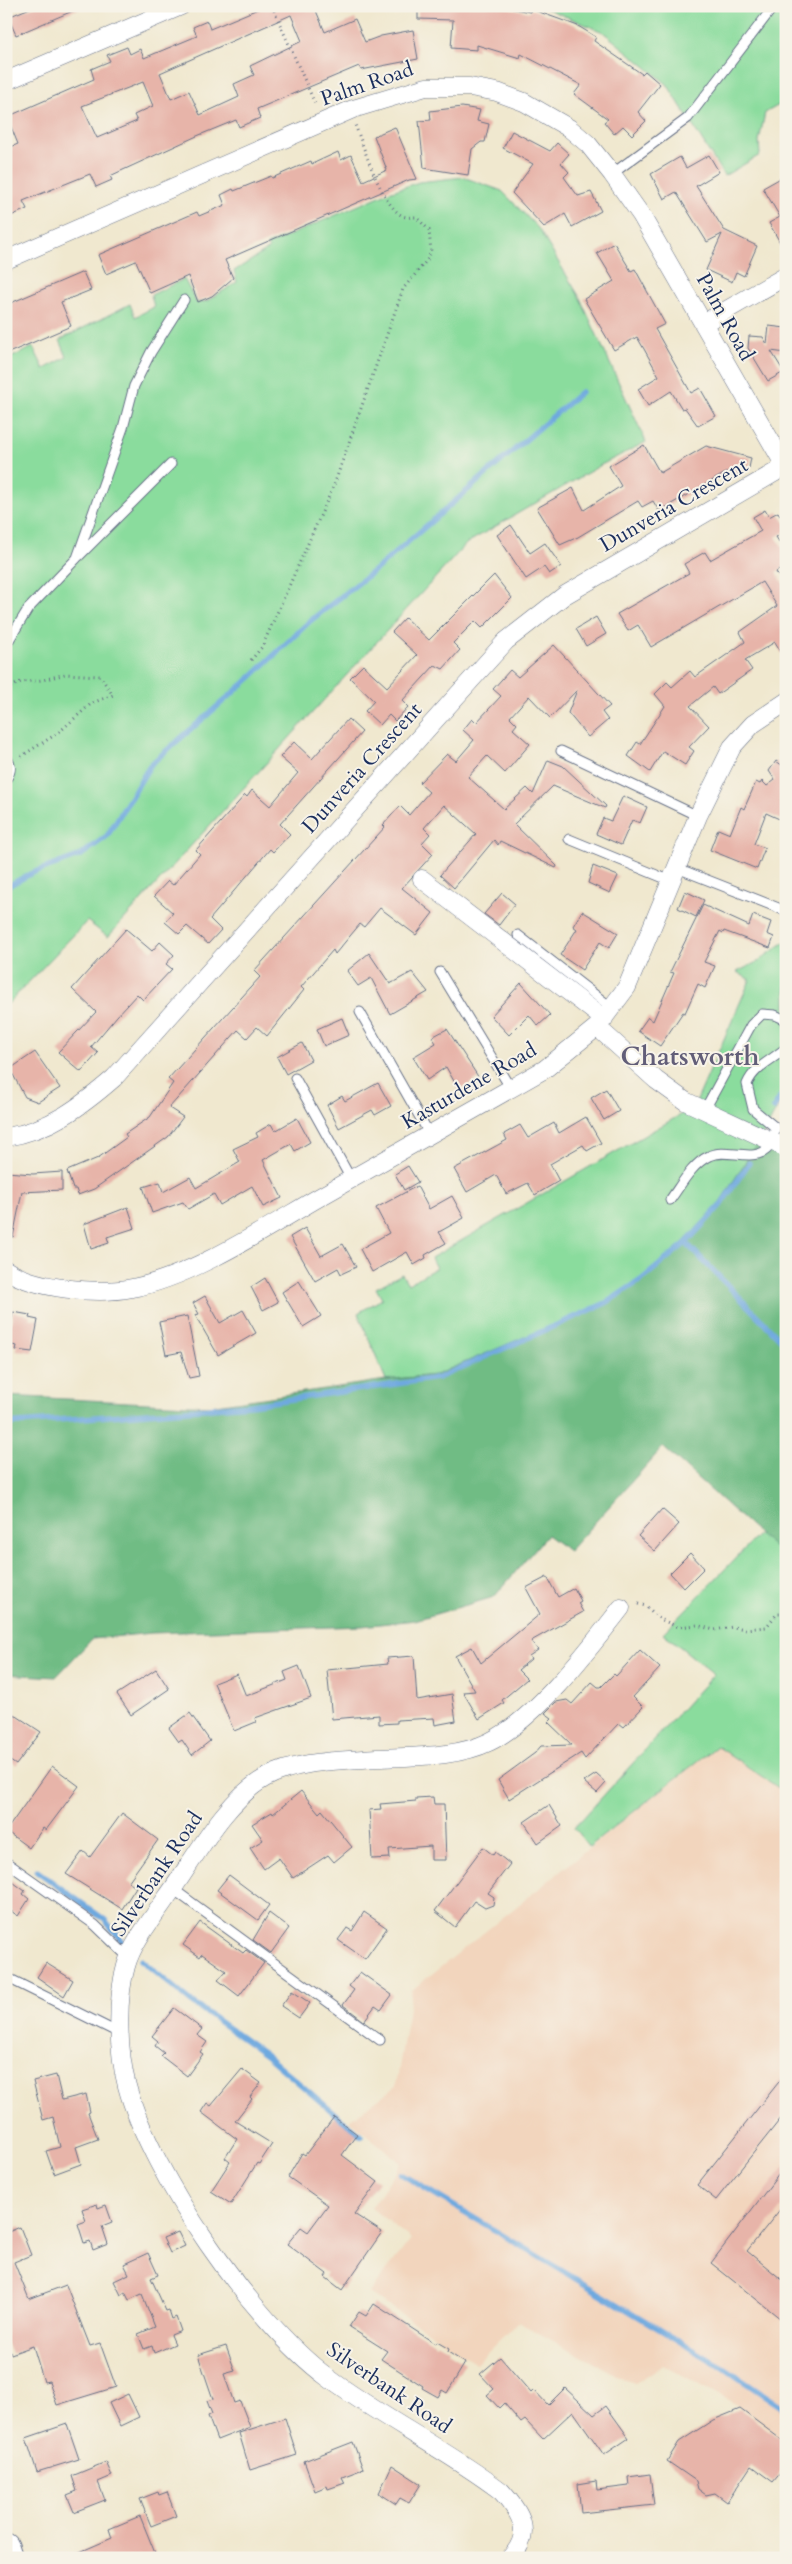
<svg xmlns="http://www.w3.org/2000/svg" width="792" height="2564" viewBox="0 0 792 2564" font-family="Cardo,serif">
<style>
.built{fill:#f2d5bd}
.green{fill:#8adc9d;stroke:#52867e}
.forest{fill:#6fbc84;stroke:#457671}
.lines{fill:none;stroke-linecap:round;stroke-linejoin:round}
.stream{stroke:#6ea9df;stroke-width:5.5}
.building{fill:#e7b4a9;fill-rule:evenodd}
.lane-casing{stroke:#667086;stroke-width:11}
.street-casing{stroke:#667086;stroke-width:19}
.secondary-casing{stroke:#667086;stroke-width:27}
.path{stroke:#667086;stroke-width:3;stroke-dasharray:1 4;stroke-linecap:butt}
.lane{stroke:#fff;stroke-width:9}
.street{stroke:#fff;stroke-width:18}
.secondary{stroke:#fff;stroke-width:25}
.labels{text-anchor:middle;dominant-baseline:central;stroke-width:4;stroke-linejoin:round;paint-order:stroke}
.street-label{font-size:21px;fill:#1b2f5e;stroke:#f7f3e8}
.district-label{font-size:26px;font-weight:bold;fill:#625e78;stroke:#f7f3e8}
</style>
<rect width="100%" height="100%" fill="#f7f3e8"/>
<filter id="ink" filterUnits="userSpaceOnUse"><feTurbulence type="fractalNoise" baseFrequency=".02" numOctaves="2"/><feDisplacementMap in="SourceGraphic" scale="10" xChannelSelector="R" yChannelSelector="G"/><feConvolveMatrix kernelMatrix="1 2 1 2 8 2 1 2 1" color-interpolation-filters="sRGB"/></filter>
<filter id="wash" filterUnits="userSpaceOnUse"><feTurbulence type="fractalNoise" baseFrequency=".0096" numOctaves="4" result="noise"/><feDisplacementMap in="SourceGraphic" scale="20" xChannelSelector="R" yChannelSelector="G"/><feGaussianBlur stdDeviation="1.12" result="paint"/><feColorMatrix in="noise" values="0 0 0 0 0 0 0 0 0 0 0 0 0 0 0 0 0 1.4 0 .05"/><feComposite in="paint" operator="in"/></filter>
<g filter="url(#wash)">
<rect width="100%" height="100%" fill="#f0e8cf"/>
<path class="built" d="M717,1746L786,1793V2442L741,2407L663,2365L634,2384L518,2322L476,2363L369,2293L411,2239L371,2208L401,2163L349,2120L396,2086L412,1990Z"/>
<path class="green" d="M541,6H786V101L765,113L759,141L760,155L724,176L667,84L603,32Z
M463,177L502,191L538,228L579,296L646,442L601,465L467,543L108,937L87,921L6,1006V360L33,347L44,369L67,357L60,340L130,304L135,317L154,307L151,295L184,279L197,303L207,301L237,282L234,271L269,249L267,245L389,192L419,182Z
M786,941V1092L748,1162L718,1205L684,1242L641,1278L606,1302L436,1375L386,1380L358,1313L382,1299L376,1288L402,1274L408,1284L436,1268L431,1258L694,1107L750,980L737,972L757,962Z
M760,1533L786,1558V1793L717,1746L589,1847L574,1828L714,1674L663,1633Z"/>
<path class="forest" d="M761,1138L786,1149V1558L663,1447L569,1551L547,1535L494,1597L415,1620L362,1626L152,1633L92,1639L56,1677L6,1674V1396L209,1406L386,1380L436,1375L606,1302L641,1278L684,1242L718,1205Z"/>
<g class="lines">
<path class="stream" d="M6,887L32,873L81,855L107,836L151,764L250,678L310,621L380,566L581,392
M774,1108L786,1088
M686,1243L786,1345
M6,1424L251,1405L438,1378L606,1303L641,1280L686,1243L720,1206L749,1163
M37,1871L105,1920L122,1941
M141,1960L189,2000L266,2055L361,2136
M401,2174L724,2368L786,2410"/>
</g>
<g id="blocks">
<path class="building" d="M35,6H82V7L16,35L8,17Z
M265,6H314L325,32L355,19L365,42L381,36L413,30L418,59L361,70L359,66L257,109L260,118L239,127L236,120L197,136L110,176L112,180L96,187L90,174L23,201L27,209L6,218V149L18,144L7,117L94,79L91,69L110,61L107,55L127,47L130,54L140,49L144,58L197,36L193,27L207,21L210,29ZM291,15L302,41L250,66L254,75L234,84L239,97L200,115L189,91L171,99L160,73ZM143,82L153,106L134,115L137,121L97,138L82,106Z
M418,6H499L530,12L531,9L578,26L596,37L594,41L642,74L645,71L660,84L638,112L646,121L632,135L623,126L614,134L604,122L608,119L574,94L581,85L521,54L520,58L477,45V50L451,48L453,20L418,19Z
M462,107L480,110L477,121L489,124L485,142H481L472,149L468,175L424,168L419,121L431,120L430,111Z
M395,127L417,179L409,180L225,260L233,278L212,296L198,302L188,276L150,293L136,261L106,274L98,255L197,212L199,216L225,205L221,195L233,189L234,191L271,176L272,178L311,161L312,164L338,152L341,160L351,155L363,181L387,170L374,136Z
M512,131L550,151L557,143L569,154L561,163L569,172L564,177L578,196L591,192L601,211L572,227L565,214L544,227L512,193L533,164L503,148Z
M709,155L719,172L696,186L724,230L757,246L744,276L736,272L732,282L706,270L722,234L707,242L676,192L664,199L651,174L680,157L686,168Z
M786,175V253L769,223L780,217L763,188Z
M614,243L631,271L635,269L665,324L655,329L691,393L700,388L716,416L698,426L685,408L682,409L671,391L648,406L638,389L659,376L644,349L637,337L614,350L584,299L614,281L597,253Z
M83,272L91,290L61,302L71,326L6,354V305Z
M769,326L786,328V353L771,351L784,372L768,381L748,348L749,336L763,337L767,344Z
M644,445L660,473L706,446L751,458L749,468L733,478L729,471L659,511L653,501L642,507L638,501L578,537L560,545L537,508L573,488L584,510L621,486L609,466Z
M765,510L769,517L778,512L786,524V531L776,537L786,552V566L776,572L786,588V660L775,642L745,660L752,670L718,694L713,687L690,706L709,726L689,747L694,751L685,765L663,751L650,772L628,756L637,742L640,744L665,706L655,694L667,682L672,687L690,671L695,677L745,642L740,632L777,606L762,582L651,647L638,625L628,631L617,614L689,573L684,564L705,552L710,560L761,531L753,517Z
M511,525L530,553L545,543L561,566L549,574L544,567L526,579L497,535Z
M494,575L512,598L482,628L475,621L453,643L460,650L443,669L435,665L402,701L408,707L395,721L389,715L380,725L365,711L374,701L350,678L363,665L387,687L417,655L392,632L405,618L429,640Z
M596,617L606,634L586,646L576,629Z
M554,645L610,706L602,712L608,720L588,737L568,713L577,690L550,718L529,696L510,717L517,724L513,729L530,744L505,773L487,756L468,777L504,809L527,788L533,794L548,760L563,766L606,806L605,808L553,786L514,824L557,866L556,868L500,841L498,845L494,840L454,888L440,875L476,834L444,805L424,828L430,834L422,843L433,854L402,888L433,913L416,935L380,908L364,927L360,924L335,954L333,950L301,987L304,990L267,1036L257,1027L247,1038L238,1030L169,1108L183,1117L168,1137L94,1189L78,1195L76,1189H73L67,1171L98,1158L127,1137L125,1134L150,1117L173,1083L168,1079L260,977L254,971L385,827L383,825L400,806L409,815L429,792L419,783L447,754L456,761L474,740L463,730L472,719L476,723L501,696L493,689L510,670L518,677Z
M348,719L362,732L280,824L290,834L273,852L270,849L210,919L221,930L208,944L187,926L179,934L165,922L173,913L154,896L168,881L173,885L200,854L196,850L245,795L247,797L252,790L270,806L298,773L280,757L294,742L312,759Z
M776,761L786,768V822L766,813L754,844L765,848L757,869L710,850L718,829L730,834L741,807L744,809L756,782L760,784L762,781L767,786L775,780L769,771Z
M623,796L647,807L640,823L632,820L621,845L596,834L603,818L611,821Z
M593,866L618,876L610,893L588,883Z
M685,891L704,900L696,917L678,908Z
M502,893L515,904L499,925L484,914Z
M703,905L749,926L753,915L771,922L767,934L774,937L770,948L724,931L723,933L720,931L704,962L715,966L705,988L698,984L685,1013L683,1012L660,1046L638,1031L648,1017L653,1021L674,973L670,972Z
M582,911L618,933L609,948L600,942L582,970L560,955L577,929L573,926Z
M126,929L152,951L160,942L174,955L166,964L172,969L143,1000L137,994L117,1016L91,1047L98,1053L81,1072L58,1052L96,1012L72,989Z
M369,953L390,984L412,972L428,992L390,1014L371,978L358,986L347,971Z
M521,983L550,1015L538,1026L529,1015L509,1035L491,1016Z
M342,1018L349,1035L324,1046L317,1029Z
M447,1029L479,1078L459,1090L446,1067L427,1080L413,1057L436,1043L432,1037Z
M302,1043L311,1060L286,1074L277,1057Z
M35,1052L60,1088L38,1102L25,1097L10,1069Z
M378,1083L391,1106L375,1115L372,1110L339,1128L327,1105L342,1096L345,1101Z
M606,1089L619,1111L604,1120L591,1098Z
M586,1117L601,1143L587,1151L583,1145L550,1164L559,1181L535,1195L528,1183L506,1194L496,1175L467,1192L454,1169L507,1140L504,1134L520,1125L528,1138L554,1123L559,1133Z
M297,1118L310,1142L295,1151L291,1144L263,1160L282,1198L263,1207L252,1186L220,1205L214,1194L188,1209L183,1202L152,1213L143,1187L160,1182L163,1192L190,1177L196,1188L240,1162L233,1149L258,1137L256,1133L271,1124L275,1131Z
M408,1166L418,1182L404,1190L395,1174Z
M6,1172L33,1174L62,1172V1190L22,1192L13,1237L6,1236Z
M417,1186L429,1209L452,1196L464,1218L439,1232L446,1243L425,1255L426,1258L414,1265L407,1252L372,1272L360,1249L389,1233L376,1208Z
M128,1207L135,1228L107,1237L109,1243L91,1249L84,1224Z
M305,1228L321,1256L343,1244L356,1267L341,1274L338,1268L315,1281L290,1237Z
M265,1278L278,1302L263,1310L251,1287Z
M299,1281L321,1316L303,1327L282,1292Z
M205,1296L220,1323L243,1310L256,1333L218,1355L195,1315L199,1314L193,1303Z
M13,1312L30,1315L29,1318L38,1320L32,1352L16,1350L17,1346L7,1344Z
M187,1316L199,1376L189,1378L181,1352L166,1355L159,1322Z
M662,1509L679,1524L655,1551L638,1536Z
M690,1553L704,1568L684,1588L670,1573Z
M547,1577L558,1597L574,1588L581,1601L578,1603L583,1612L531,1641L538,1650L529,1656L531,1659L518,1670L527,1679L502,1700L504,1703L479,1719L463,1692L475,1691L455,1656L472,1647L481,1663L540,1614L526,1588Z
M640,1650L660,1668L633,1697L643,1707L624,1727L619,1723L585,1759L581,1753L509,1799L498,1780L535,1753L541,1746L572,1745L548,1722L552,1718L545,1713L556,1702L567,1700L572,1704L592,1682L598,1687H601L614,1674L616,1676Z
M414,1656L417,1700L452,1694L456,1721L435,1725L434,1718L397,1720V1723L379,1724V1715L332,1719L327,1670L388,1664L387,1658Z
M299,1666L311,1698L255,1718L256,1722L234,1731L214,1683L237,1674L246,1696L287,1680L284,1672Z
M156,1669L169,1689L131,1715L117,1694Z
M6,1709L41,1732L16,1765L6,1758Z
M190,1713L210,1741L192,1755L182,1740L179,1742L169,1728Z
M52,1766L79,1786L46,1830L43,1828L29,1848L6,1831Z
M596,1774L606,1783L597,1793L584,1782Z
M301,1791L319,1813L322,1810L352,1847L334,1862L328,1855L293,1878L279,1858L264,1869L250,1848L263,1840L252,1824L272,1812L273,1814Z
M433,1797L434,1804H444L446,1860H431V1846L389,1849L390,1858L372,1859L369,1810L381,1809L380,1804L416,1801V1798Z
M549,1805L562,1826L538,1843L524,1822Z
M122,1813L158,1840L128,1882L136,1887L122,1909L66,1874L83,1851L90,1857Z
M483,1847L493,1855L495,1852L510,1864L488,1893L494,1897L493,1905L485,1908L474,1901L455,1927L435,1911Z
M229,1875L269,1905L258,1920L217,1890Z
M6,1877L25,1891L23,1894L29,1899L18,1916L11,1911L6,1917Z
M364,1912L387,1928L365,1959L338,1940L347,1928L352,1931Z
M269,1913L289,1928L271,1953L253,1940Z
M200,1922L243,1953L246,1950L264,1963L239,1996L218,1980L226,1971L202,1954L200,1957L183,1945Z
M46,1963L73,1980L64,1996L37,1977Z
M360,1972L392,1995L381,2010L375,2006L364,2021L343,2005L354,1990L349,1986Z
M292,1991L310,2003L299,2018L281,2006Z
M174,2008L202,2029L197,2035L207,2042L200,2052L203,2054L187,2076L161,2056L164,2053L155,2046L158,2041L152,2036Z
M242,2069L261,2083L250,2097L252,2099L235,2121L272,2144L259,2164L257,2163L231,2204L211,2191L230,2162L225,2158L237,2139L201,2112L207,2103L211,2106Z
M786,2073V2112L716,2200L697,2185Z
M56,2075L62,2100L86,2094L90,2112L88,2113L98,2139L76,2147L81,2164L54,2174L46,2151L60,2147L53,2117L43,2120L33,2081Z
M334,2117L357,2134L342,2155L378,2182L354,2214L382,2232L342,2290L325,2277L327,2274L287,2244L301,2227L308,2232L328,2205L288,2177L302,2153L305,2155Z
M786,2165V2202L747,2251L786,2283V2323L711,2263Z
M97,2204L98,2208L106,2205L112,2222L102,2226L108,2244L93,2250L90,2241L84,2243L78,2224L86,2221L82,2209Z
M20,2227L31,2255L14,2262L29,2299L66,2285L90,2346L100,2343L116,2387L57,2405L49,2381L44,2382L33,2346L11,2354L6,2343V2233Z
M178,2232L185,2246L170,2253L163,2238Z
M148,2253L158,2275L151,2278L166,2311L169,2310L172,2319L176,2317L181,2331L171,2335L175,2344L154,2353L152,2346L144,2349L138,2334L155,2327L142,2294L129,2300L125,2292L121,2295L114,2281L129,2274L124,2264Z
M374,2304L436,2344L437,2342L449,2349L448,2352L465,2363L447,2393L442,2390L438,2397L422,2388L423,2386L381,2359L387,2351L349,2327L359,2312L366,2316Z
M226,2346L235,2371L224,2374L234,2403L240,2401L250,2427L217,2440L208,2416L212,2414L207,2401L213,2399L198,2355Z
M500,2357L531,2393L534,2390L548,2405L565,2388L594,2415L606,2406L629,2438L604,2455L573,2411L543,2439L525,2420L521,2423L504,2403L499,2408L487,2395L494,2389L480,2374Z
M128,2394L139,2417L120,2426L109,2403Z
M740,2409L786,2443V2466L773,2482L751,2466L727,2502L715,2493L706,2495L698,2489L696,2481L667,2461L679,2442L713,2420Z
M285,2418L297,2455L250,2470L239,2433Z
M67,2424L79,2459L37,2472L26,2438Z
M353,2442L363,2469L342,2477L345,2483L328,2489L327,2486L315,2491L304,2461Z
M106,2462L112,2476L98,2482L105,2500L74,2512L67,2495L77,2491L72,2476Z
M392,2465L421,2484L409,2503L400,2498L396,2504L379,2493Z
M650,2474L654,2505L581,2513L578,2484L596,2481L597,2490L629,2486L628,2477Z
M158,2492L159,2495L167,2492L176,2516L151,2526L140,2499Z
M140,2516L157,2558H66L112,2538L109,2529Z"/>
</g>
</g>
<g filter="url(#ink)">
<use href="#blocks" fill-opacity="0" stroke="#667086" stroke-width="1"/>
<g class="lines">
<g class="lane-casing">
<path id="lane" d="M612,174L688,118L774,6
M79,556L171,464
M6,645L28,609L77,558L123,428L134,386L151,352L184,300
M561,751L698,816
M6,757C12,765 12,771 6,779
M569,839L671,881
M677,868L786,911
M518,935L612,1008
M440,972L511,1089
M360,1012L430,1135
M295,1078L351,1179
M704,1111L751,1025L762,1014L775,1015L786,1020
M670,1200C681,1185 692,1164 709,1156C726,1147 756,1164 769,1147L776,1128L753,1109L747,1084C755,1066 771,1061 786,1048
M6,1862L95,1925L129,1958
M173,1889L380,2040
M6,1977L119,2033"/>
</g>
<g class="street-casing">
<path id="street" d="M6,81L181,6
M6,260L353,109L426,87H470L497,92L524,102L569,128L588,144L612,174L641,215L785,466
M704,323L786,276
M422,879L604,1019
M597,1027L656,1080L685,1101L786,1148
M6,1137C49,1131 83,1105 114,1078L506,641L565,595L786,466
M6,1270C35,1289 98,1295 132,1288C190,1278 266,1228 318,1198C393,1155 469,1112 545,1069L597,1027L627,987L698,816L732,747L753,724L786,702
M510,2558C534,2533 521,2513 501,2491C446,2449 383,2419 327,2377C253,2322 151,2175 127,2086C118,2052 116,2000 126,1966C133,1941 153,1918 167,1897C194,1860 224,1801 265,1778C298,1760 340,1761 377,1758C413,1756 456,1758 489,1742C536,1719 589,1649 621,1608"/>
</g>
<g class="secondary-casing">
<path id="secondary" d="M6,2546L10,2558"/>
</g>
<path class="path" d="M272,6L316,106
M251,660L262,647L334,485L403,289L427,260L431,252L429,230L416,217C411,217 405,218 401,215C381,203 364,147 355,125
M6,689L21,682L43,680L65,674L100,676L113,695L92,703L58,733L20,757
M638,1604L646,1606L660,1619L678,1627L697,1625L714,1630L733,1627L746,1629L766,1627L777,1614H786"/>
<use href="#lane" class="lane"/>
<use href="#street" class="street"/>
<use href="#secondary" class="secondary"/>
</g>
</g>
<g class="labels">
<g class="street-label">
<text transform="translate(367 84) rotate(-19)">Palm Road</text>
<text transform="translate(725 317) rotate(61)">Palm Road</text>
<text transform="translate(674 505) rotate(-30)">Dunveria Crescent</text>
<text transform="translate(362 768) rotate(-48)">Dunveria Crescent</text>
<text transform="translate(469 1086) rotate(-30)">Kasturdene Road</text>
<text transform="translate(157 1874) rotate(-56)">Silverbank Road</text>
<text transform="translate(389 2388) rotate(34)">Silverbank Road</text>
</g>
<g class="district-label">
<text x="690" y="1056">Chatsworth</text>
</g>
</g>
<rect width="792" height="2564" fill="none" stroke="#f7f3e8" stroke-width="25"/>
</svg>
